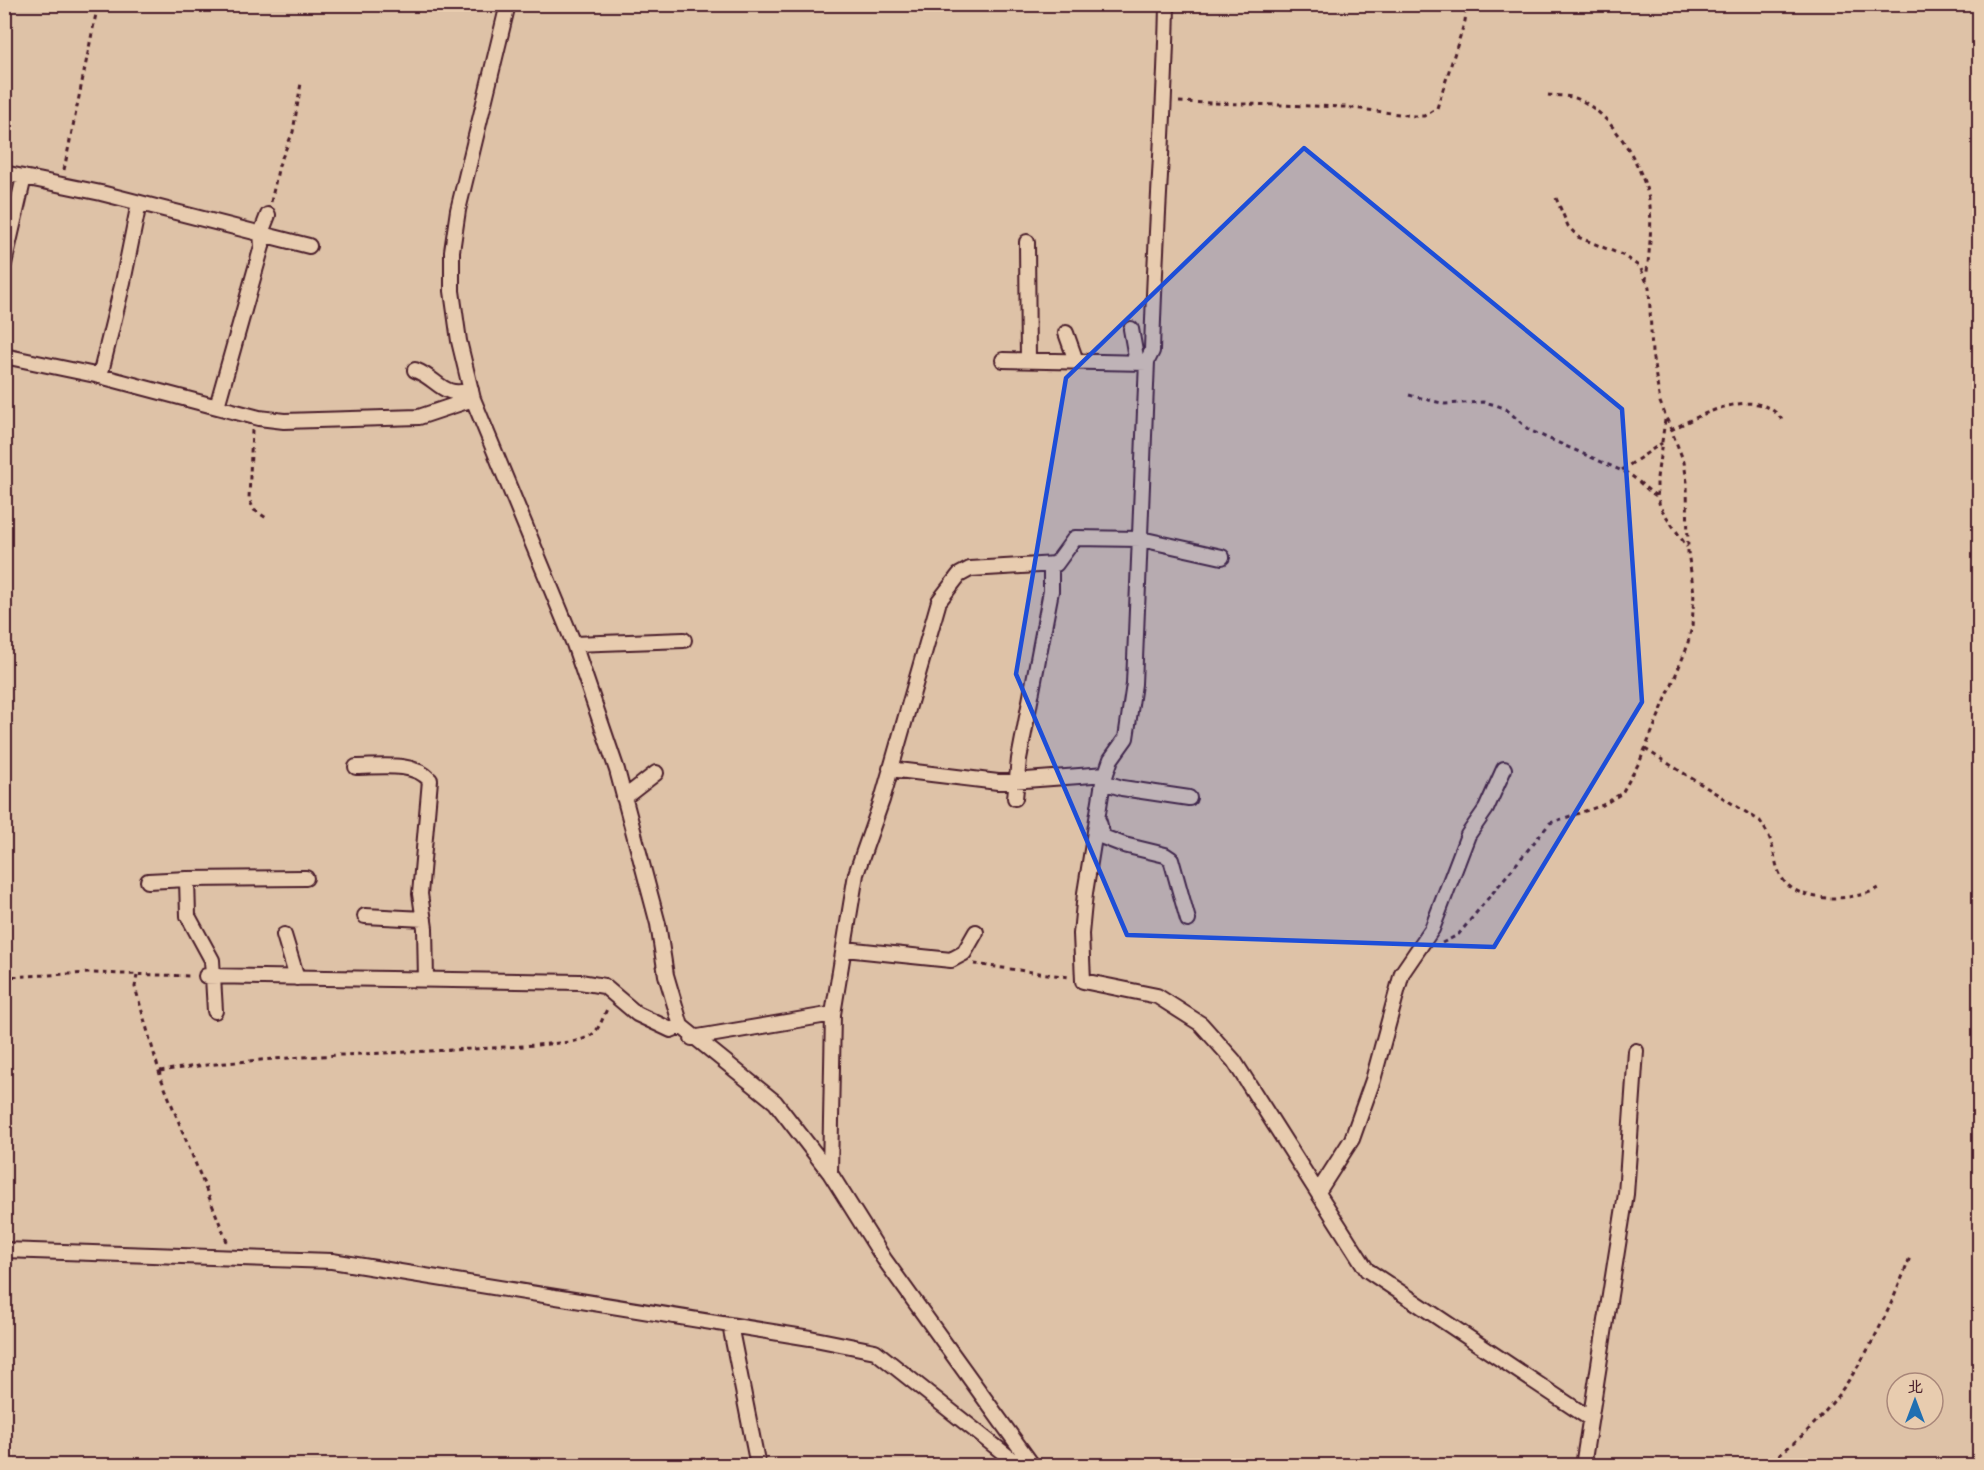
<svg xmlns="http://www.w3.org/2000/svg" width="1984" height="1470" viewBox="0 0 1984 1470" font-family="'Balsamiq Sans','LXGW WenKai TC',sans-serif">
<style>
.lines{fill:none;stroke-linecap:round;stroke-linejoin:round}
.street-casing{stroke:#4a1f2b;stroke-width:18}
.path{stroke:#4a1f2b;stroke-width:3;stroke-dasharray:4.5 4.5;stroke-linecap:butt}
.street{stroke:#e8ccaf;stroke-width:14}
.marked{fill:#1d4ed8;fill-opacity:0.2;stroke:#1d4ed8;stroke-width:4.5;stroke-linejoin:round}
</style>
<rect width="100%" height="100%" fill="#dec2a7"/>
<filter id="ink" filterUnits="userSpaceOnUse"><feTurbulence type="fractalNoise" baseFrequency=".0167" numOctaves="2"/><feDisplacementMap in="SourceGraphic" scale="12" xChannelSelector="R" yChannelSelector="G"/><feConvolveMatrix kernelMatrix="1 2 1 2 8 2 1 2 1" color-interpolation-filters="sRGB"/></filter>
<g filter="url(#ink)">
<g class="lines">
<g class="street-casing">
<path id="street" d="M508,4L458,210L452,251V291L459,341L473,399L574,644L617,770L658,924L666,975L681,1026L775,1102L830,1173L884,1259L1033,1466
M1167,4C1165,120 1155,235 1152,351L1147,361L1134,684L1126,738L1111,759L1103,782L1085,893L1081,934L1083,981L1157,996L1201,1024L1234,1061L1367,1270L1589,1418
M4,173L101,193L309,246
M1027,242L1028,360
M4,264L24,177
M1131,329L1137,363
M1066,333L1076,361
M4,356L100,376L259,418L284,421L419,417L473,399
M1003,360L1147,363
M415,370C439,379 442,399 471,390
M100,376L123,282L139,203
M217,406L262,246L261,233L268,215
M574,644L684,640
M356,767C379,767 413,761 430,780L420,894L425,928L426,980
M890,769L998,782L1106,774
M1103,782L1122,788L1189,798
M624,798L656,773
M1015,798L1019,759L1051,591V565
M1099,822L1103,837L1124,845L1165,855L1171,859L1188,920
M148,881L187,879
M365,916L424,919
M284,935L297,978
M845,949L951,960L964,953L976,932
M206,976L580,982L604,986L637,1014L671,1030L681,1026
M215,1011L212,960L188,916L187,879L306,878
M692,1038L833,1014
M830,1173L833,1014L856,874L882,800L939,601L959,575L970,569L1056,564L1075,538L1141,539L1222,557
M1318,1192L1352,1139L1373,1080L1402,973L1432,929L1468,835L1486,809L1504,769
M4,1250L332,1261L810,1338L875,1351L1020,1466
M730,1325L758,1466
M1583,1466L1626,1194L1636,1051"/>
</g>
<path class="path" d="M1548,95C1558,96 1571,95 1580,100C1613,115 1646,170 1650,206C1652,230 1649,255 1646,280
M1179,102L1345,107L1414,116H1424L1437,108L1465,21L1467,4
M64,170L98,4
M271,202L279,165L293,132L301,83
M1409,395L1445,404L1483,402L1496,405L1506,409L1529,430L1627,473C1639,480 1646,490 1658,497
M1665,420L1657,478V493L1660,507L1687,547
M252,430L249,499L254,510L268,519
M1671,430C1700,415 1758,384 1782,420
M1622,470L1662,443
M1645,749L1760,821C1764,827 1769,835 1771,842C1775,854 1775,867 1782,878C1798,905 1856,901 1879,888
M1442,943L1458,935L1550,823L1603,805L1622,793L1640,761L1686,650L1692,627L1694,593L1688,552L1687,482L1684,462L1660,402L1652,353L1649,287L1640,267L1622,255L1578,237L1568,226L1556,198
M974,964L1069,977
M137,975L135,987L161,1078L228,1244
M4,977L91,973L192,976
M160,1071C296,1051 434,1055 571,1042C597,1037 597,1031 607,1009
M1765,1466C1779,1454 1795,1443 1808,1430C1855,1383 1887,1319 1910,1257"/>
<use href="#street" class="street"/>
</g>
</g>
<path class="marked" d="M1304,148L1622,409L1642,702L1494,947L1127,935L1016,674L1066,378Z"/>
<rect width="1984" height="1470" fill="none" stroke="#e8ccaf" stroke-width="24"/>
<rect x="12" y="12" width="1960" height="1446" fill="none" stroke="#4a1f2b" stroke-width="2" filter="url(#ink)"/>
<g transform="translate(1915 1401)"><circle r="28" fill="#e8ccaf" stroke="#a9877a" stroke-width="1.5"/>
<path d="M0-4.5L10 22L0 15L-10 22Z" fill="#1f6fb2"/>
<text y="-9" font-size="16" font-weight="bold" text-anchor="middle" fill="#4a1f2b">北</text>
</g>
</svg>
